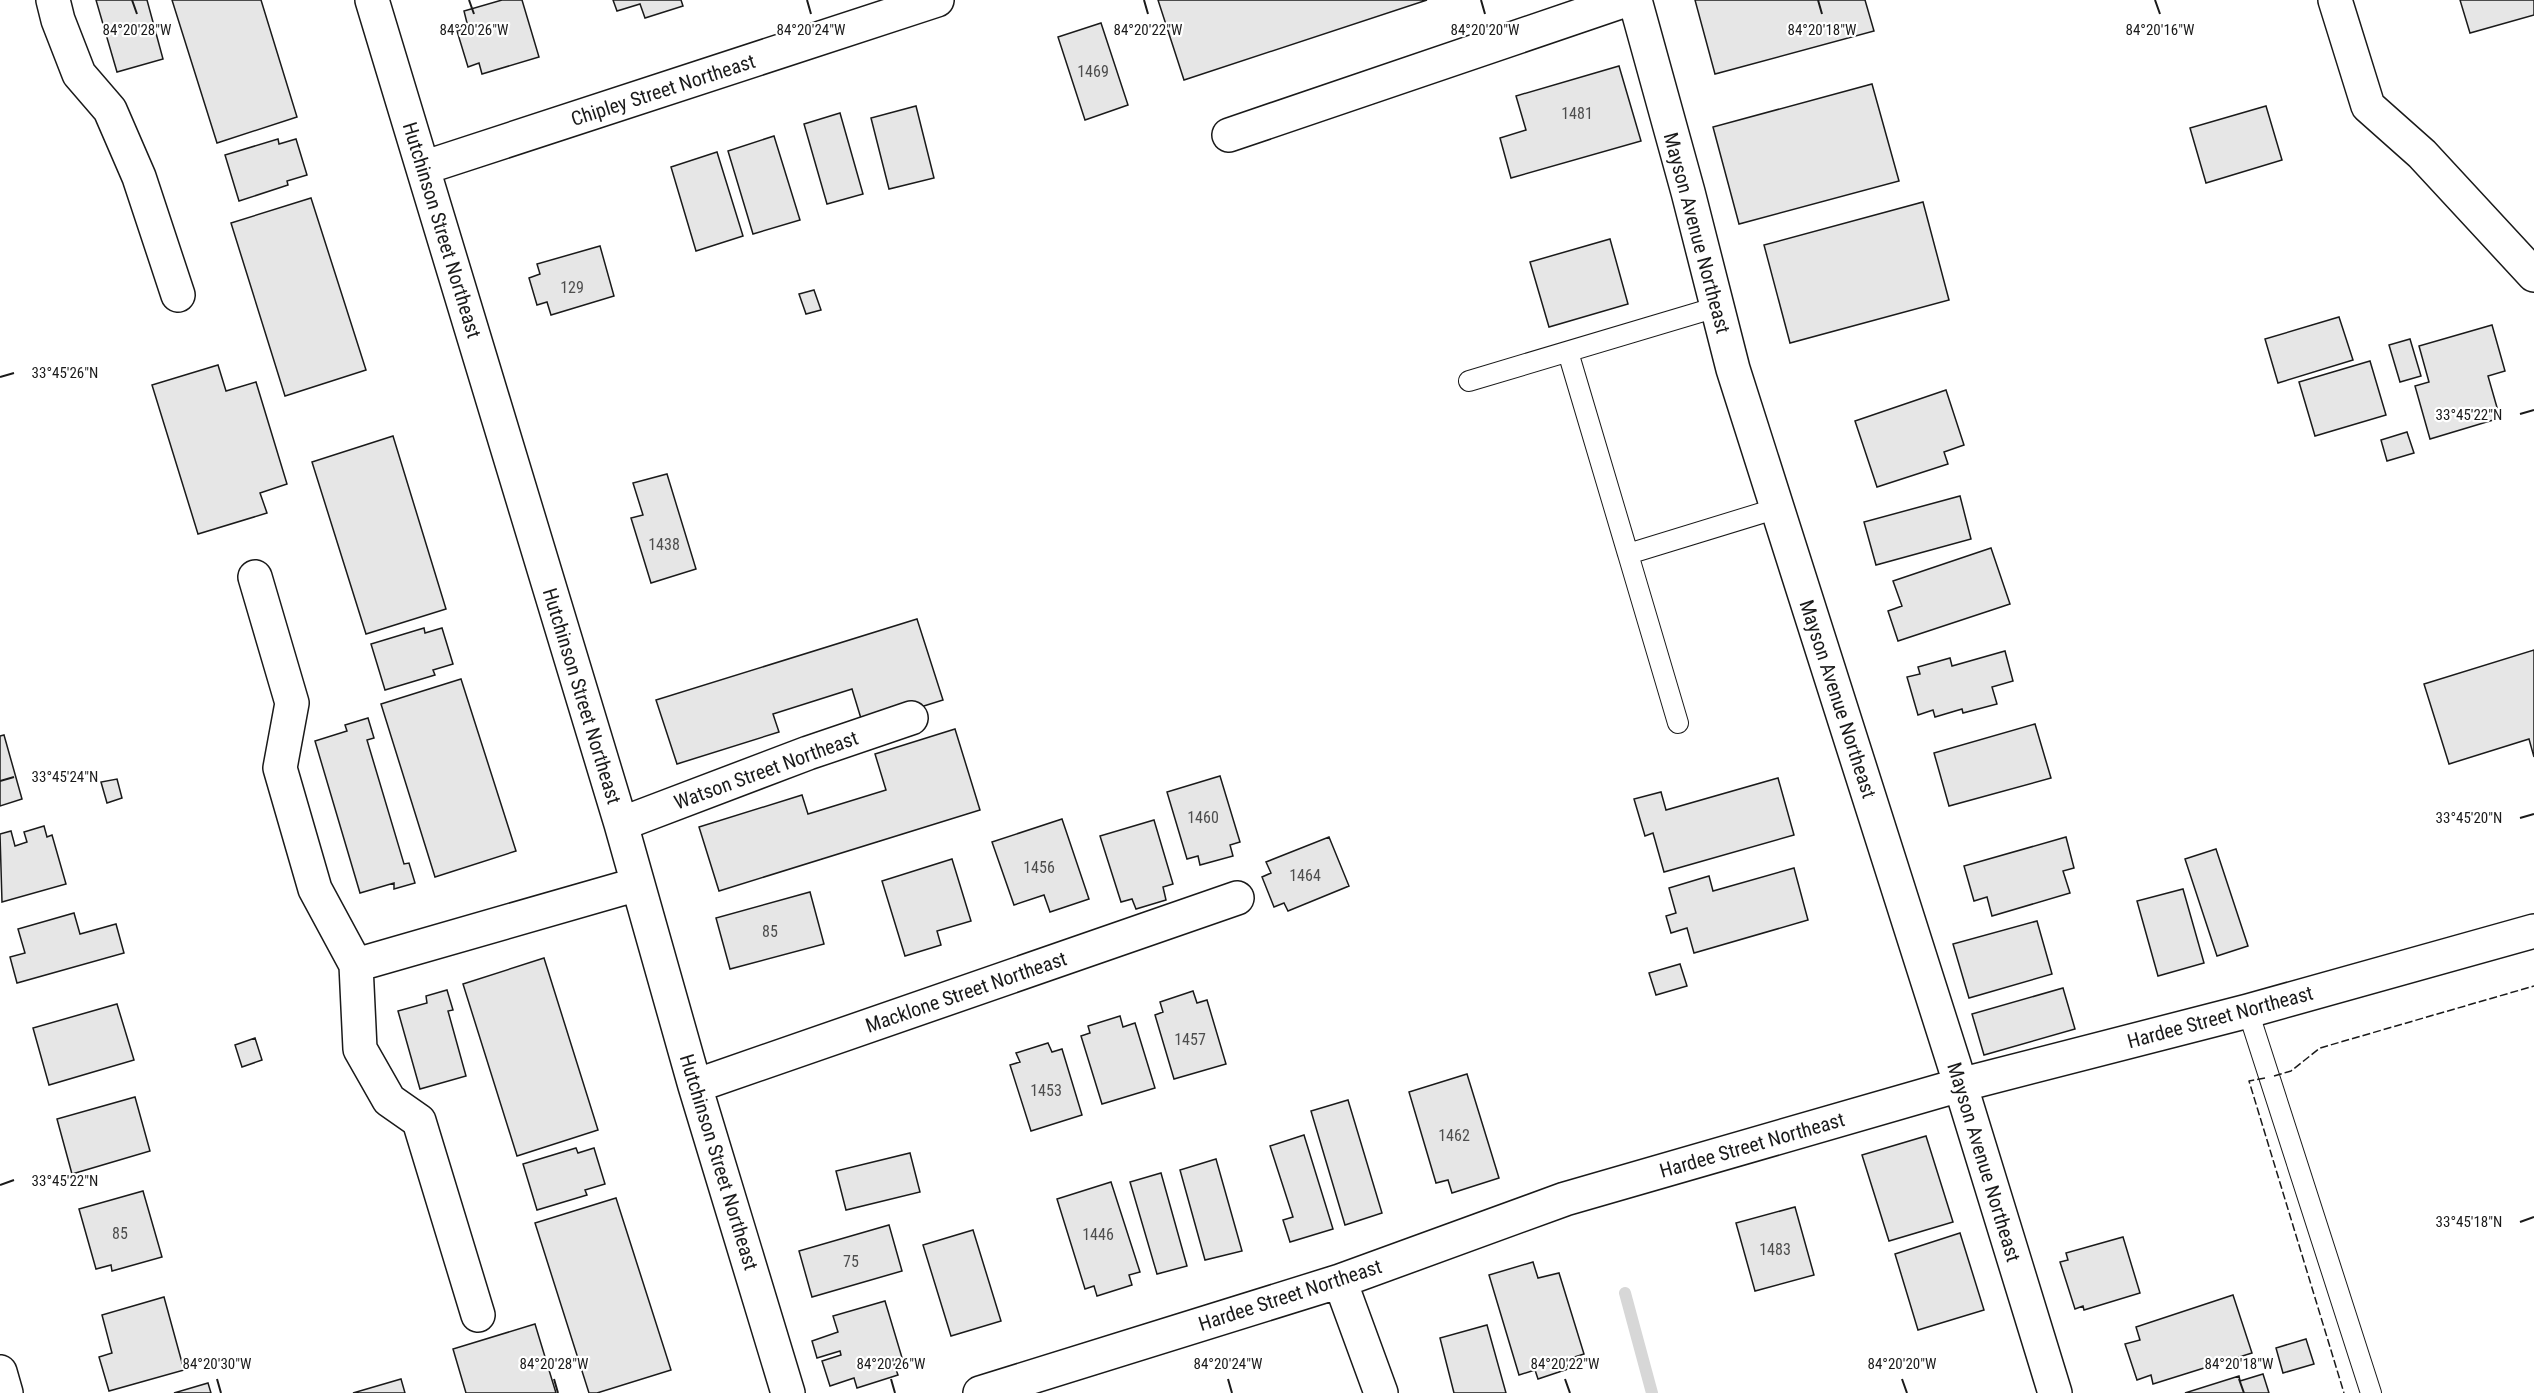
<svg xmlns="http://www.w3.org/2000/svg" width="2534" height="1393" viewBox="0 0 2534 1393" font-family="'Roboto Condensed',sans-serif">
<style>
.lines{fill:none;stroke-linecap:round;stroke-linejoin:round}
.stream{stroke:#d7d7d7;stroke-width:12}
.building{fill:#e6e6e6;stroke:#1a1a1a;stroke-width:1.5}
.service-casing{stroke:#1a1a1a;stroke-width:22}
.minor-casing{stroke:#1a1a1a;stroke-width:36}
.tertiary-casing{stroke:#1a1a1a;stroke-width:36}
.service{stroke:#fff;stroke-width:20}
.minor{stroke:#fff;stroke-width:33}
.tertiary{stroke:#fff;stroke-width:33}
.fence{stroke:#1a1a1a;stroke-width:1.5;stroke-dasharray:8 3;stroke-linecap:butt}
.ticks{fill:none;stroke:#1a1a1a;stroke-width:2}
.labels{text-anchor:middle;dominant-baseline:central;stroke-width:4.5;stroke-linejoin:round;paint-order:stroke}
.number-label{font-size:16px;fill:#4d4d4d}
.street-label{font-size:20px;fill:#1a1a1a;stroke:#fff}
.ticks-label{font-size:15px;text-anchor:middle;fill:#1a1a1a;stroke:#fff;stroke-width:4.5;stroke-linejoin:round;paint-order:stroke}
</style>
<rect width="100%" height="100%" fill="#fff"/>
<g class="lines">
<path class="stream" d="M1625,1293L1652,1393"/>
</g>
<path class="building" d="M96,0H147L163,59L117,72Z
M172,0H261L297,117L217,143Z
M502,0H522L539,57L482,74L479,63L468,67L457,31L468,27L464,11Z
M613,0H681L683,6L645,18L640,4L617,11Z
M1158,0H1427L1184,80Z
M1695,0H1865L1874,31L1715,74Z
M2460,0H2534V15L2470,33Z
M1101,23L1128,105L1085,120L1058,37Z
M1619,66L1641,141L1511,178L1500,138L1526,130L1516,96Z
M1872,84L1899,181L1739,224L1713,127Z
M916,106L934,178L889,189L871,118Z
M2266,106L2282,160L2206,183L2190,128Z
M840,113L863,194L827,204L804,124Z
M774,136L800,220L753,234L728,151Z
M278,139L279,144L296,139L307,175L287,181L288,185L239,201L225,155Z
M717,152L743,236L696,251L671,167Z
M311,198L366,370L285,396L231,223Z
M1923,202L1949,300L1790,343L1764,245Z
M1610,239L1628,304L1549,327L1530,262Z
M600,246L614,296L551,315L547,302L537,305L529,278L540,274L537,264Z
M814,290L821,310L806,314L799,294Z
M2339,317L2353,360L2278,383L2265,339Z
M2492,325L2505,371L2488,376L2500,418L2430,439L2415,386L2429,382L2419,346Z
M2410,339L2421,376L2400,382L2389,345Z
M2370,361L2386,415L2315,436L2299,382Z
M218,365L226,391L256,382L287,484L260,493L267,513L198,534L152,385Z
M1946,390L1964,445L1944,452L1948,464L1877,487L1855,421Z
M2407,432L2414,453L2387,461L2381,440Z
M393,436L446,609L366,634L312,462Z
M667,474L696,569L651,583L631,518L643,515L633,483Z
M1960,496L1971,539L1876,565L1864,522Z
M1991,548L2010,604L1898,641L1888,611L1902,606L1893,581Z
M917,619L943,700L863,725L852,689L773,714L779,732L677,764L656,700Z
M424,628L425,633L442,628L453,664L433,670L435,675L385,690L371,644Z
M2534,650V757L2529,739L2449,764L2424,684Z
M2005,651L2013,681L1992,687L1997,704L1963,713L1962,709L1935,717L1933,710L1918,715L1907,677L1920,674L1918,667L1950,658L1952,666Z
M461,679L516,851L435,877L381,704Z
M368,718L374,738L367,740L404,864L409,863L415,883L394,889V883L360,893L315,741L347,731L345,725Z
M2035,724L2051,778L1949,806L1934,753Z
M955,729L980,810L719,891L699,827L802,795L808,814L886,790L875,754Z
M4,735L22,799L0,806V736Z
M1220,776L1240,842L1230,845L1233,856L1200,865L1198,856L1187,859L1167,792Z
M1778,778L1794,835L1664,872L1653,833L1645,836L1634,799L1661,792L1666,810Z
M117,779L122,798L107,803L101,782Z
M1062,819L1089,899L1050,912L1044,895L1014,905L992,842Z
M1154,820L1173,884L1163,887L1166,900L1136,909L1132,899L1121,902L1100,836Z
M44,826L47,837L52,835L66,884L2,902L0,834L11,831L15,846L27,842L24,832Z
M1329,837L1349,886L1288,911L1284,903L1274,907L1262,877L1271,873L1266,862Z
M2066,837L2074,868L2063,871L2070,893L1992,916L1987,897L1974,901L1964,866Z
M2216,849L2248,946L2217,956L2185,859Z
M952,859L971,921L937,931L941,945L905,956L882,881Z
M1794,868L1808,920L1694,953L1687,928L1671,933L1666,916L1676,913L1669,888L1709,876L1713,891Z
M2183,889L2204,963L2158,976L2137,901Z
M810,892L824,944L730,969L716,918Z
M74,913L80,934L116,924L124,953L17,983L10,957L25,953L18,929Z
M2037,921L2052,974L1969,998L1953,944Z
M544,958L598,1130L517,1156L463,984Z
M1680,964L1687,986L1656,995L1649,973Z
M2063,988L2075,1029L1984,1055L1972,1014Z
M447,990L453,1010L448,1011L466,1076L420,1089L398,1011L427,1003L426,996Z
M1193,991L1197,1003L1207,1000L1226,1064L1174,1079L1155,1015L1163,1012L1160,1002Z
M117,1004L134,1060L49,1085L33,1028Z
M1120,1016L1123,1027L1135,1023L1155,1088L1102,1104L1081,1036L1090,1033L1088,1026Z
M255,1038L262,1060L242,1067L235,1045Z
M1048,1043L1052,1052L1062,1049L1082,1115L1031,1131L1010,1065L1020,1062L1016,1053Z
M1467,1074L1499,1178L1452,1193L1448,1180L1436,1183L1409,1092Z
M135,1097L150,1151L72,1174L57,1119Z
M1348,1100L1382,1213L1345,1225L1311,1111Z
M1304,1135L1333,1229L1290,1242L1283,1220L1293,1217L1270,1146Z
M1926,1136L1953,1222L1889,1241L1862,1155Z
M576,1148L578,1153L594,1148L605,1184L585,1190L587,1195L537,1210L523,1164Z
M910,1153L920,1192L846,1210L836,1171Z
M1216,1159L1242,1251L1205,1260L1180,1170Z
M1161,1173L1187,1266L1157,1274L1130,1182Z
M1111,1182L1140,1272L1129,1275L1132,1285L1097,1296L1094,1286L1085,1289L1057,1199Z
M143,1191L162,1257L112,1271L111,1265L96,1269L79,1209Z
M616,1198L671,1370L597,1393H589L535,1223Z
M1795,1207L1814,1275L1755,1291L1736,1223Z
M889,1225L902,1271L812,1297L799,1251Z
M973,1230L1001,1321L951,1336L923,1245Z
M1960,1233L1984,1310L1918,1330L1895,1254Z
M2123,1237L2140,1293L2084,1310L2083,1306L2075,1309L2060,1262L2068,1260L2066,1253Z
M1533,1262L1538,1278L1559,1273L1584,1354L1565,1360L1568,1369L1538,1379L1535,1370L1519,1375L1489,1275Z
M2233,1295L2252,1353L2153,1384L2151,1375L2137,1380L2125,1344L2140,1340L2136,1327Z
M164,1297L184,1370L109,1391L99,1357L112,1353L102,1315Z
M885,1301L903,1361L894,1364L898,1375L857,1388L854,1378L830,1386L822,1361L841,1355L840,1351L817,1358L812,1341L838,1332L833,1316Z
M535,1324L556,1393H466L453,1349Z
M1487,1325L1506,1393H1454L1440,1338Z
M2306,1339L2314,1364L2283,1373L2276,1348Z
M2263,1374L2269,1393H2185L2239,1376L2240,1381Z
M401,1379L405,1393H353Z
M208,1383L211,1393H174Z"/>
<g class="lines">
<g class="service-casing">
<path id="service" d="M1568,352L1628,554
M1469,381L1717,307
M1678,723L1628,554L1778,508
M2248,1011L2371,1393"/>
</g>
<g class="minor-casing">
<path id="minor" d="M53,0L58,20L79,74L110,110L139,177L178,295
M372,0L621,824L695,1086L788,1393
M1635,0L1688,192L1733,369L1954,1064L2055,1393
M2335,0L2368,106L2422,154L2534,275
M1229,135L1626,0
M423,168L937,0
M255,577L292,703L280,768L315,889L356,965L360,1049L389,1100L419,1121L478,1315
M621,824L808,753L911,718
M356,965L638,884
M695,1086L1237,898
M1340,1281L1381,1393
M980,1393L1340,1281L1565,1199L1960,1085L2248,1011L2534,931"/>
</g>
<g class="tertiary-casing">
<path id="tertiary" d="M0,1372L6,1393"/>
</g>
<use href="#service" class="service"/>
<use href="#minor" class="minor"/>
<use href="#tertiary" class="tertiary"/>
<path class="fence" d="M2274,1076L2291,1071L2320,1048L2534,986
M2265,1078L2249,1081L2344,1393"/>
</g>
<path class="ticks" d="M132,0L137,14M469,0L474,14M807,0L811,14M1144,0L1148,14M1481,0L1485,14M1818,0L1822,14M2155,0L2160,14M0,377L14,373M2520,414L2534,410M0,781L14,777M2520,818L2534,814M0,1185L14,1180M2520,1222L2534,1217M217,1379L221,1393M554,1379L558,1393M891,1379L895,1393M1228,1379L1232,1393M1565,1379L1570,1393M1902,1379L1907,1393M2239,1379L2244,1393"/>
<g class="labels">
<g class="number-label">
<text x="1093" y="71">1469</text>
<text x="1577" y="113">1481</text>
<text x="572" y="287">129</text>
<text x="664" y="544">1438</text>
<text x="1203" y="817">1460</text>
<text x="1039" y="867">1456</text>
<text x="1305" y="875">1464</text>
<text x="770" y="931">85</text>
<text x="1190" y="1039">1457</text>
<text x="1046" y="1090">1453</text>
<text x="1454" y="1135">1462</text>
<text x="120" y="1233">85</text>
<text x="1098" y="1234">1446</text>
<text x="1775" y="1249">1483</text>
<text x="851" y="1261">75</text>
</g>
<g class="street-label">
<text transform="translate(663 90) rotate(-18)">Chipley Street Northeast</text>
<text transform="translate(442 230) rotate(73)">Hutchinson Street Northeast</text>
<text transform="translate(1697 233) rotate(75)">Mayson Avenue Northeast</text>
<text transform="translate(582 696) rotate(73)">Hutchinson Street Northeast</text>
<text transform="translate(1838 699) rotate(72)">Mayson Avenue Northeast</text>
<text transform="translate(766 770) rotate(-20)">Watson Street Northeast</text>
<text transform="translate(966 992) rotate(-19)">Macklone Street Northeast</text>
<text transform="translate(2220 1017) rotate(-15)">Hardee Street Northeast</text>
<text transform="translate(1752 1145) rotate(-16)">Hardee Street Northeast</text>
<text transform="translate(719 1162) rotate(73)">Hutchinson Street Northeast</text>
<text transform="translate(1984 1162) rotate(73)">Mayson Avenue Northeast</text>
<text transform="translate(1290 1295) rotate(-18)">Hardee Street Northeast</text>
</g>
</g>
<g class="ticks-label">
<text x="137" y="35">84°20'28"W</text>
<text x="474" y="35">84°20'26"W</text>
<text x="811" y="35">84°20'24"W</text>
<text x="1148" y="35">84°20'22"W</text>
<text x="1485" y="35">84°20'20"W</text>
<text x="1822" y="35">84°20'18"W</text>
<text x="2160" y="35">84°20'16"W</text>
<text x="65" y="378">33°45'26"N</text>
<text x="2469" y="420">33°45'22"N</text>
<text x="65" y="782">33°45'24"N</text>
<text x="2469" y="823">33°45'20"N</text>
<text x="65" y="1186">33°45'22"N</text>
<text x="2469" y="1227">33°45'18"N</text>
<text x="217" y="1369">84°20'30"W</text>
<text x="554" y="1369">84°20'28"W</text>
<text x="891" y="1369">84°20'26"W</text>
<text x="1228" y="1369">84°20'24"W</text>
<text x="1565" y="1369">84°20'22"W</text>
<text x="1902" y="1369">84°20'20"W</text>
<text x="2239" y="1369">84°20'18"W</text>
</g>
</svg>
